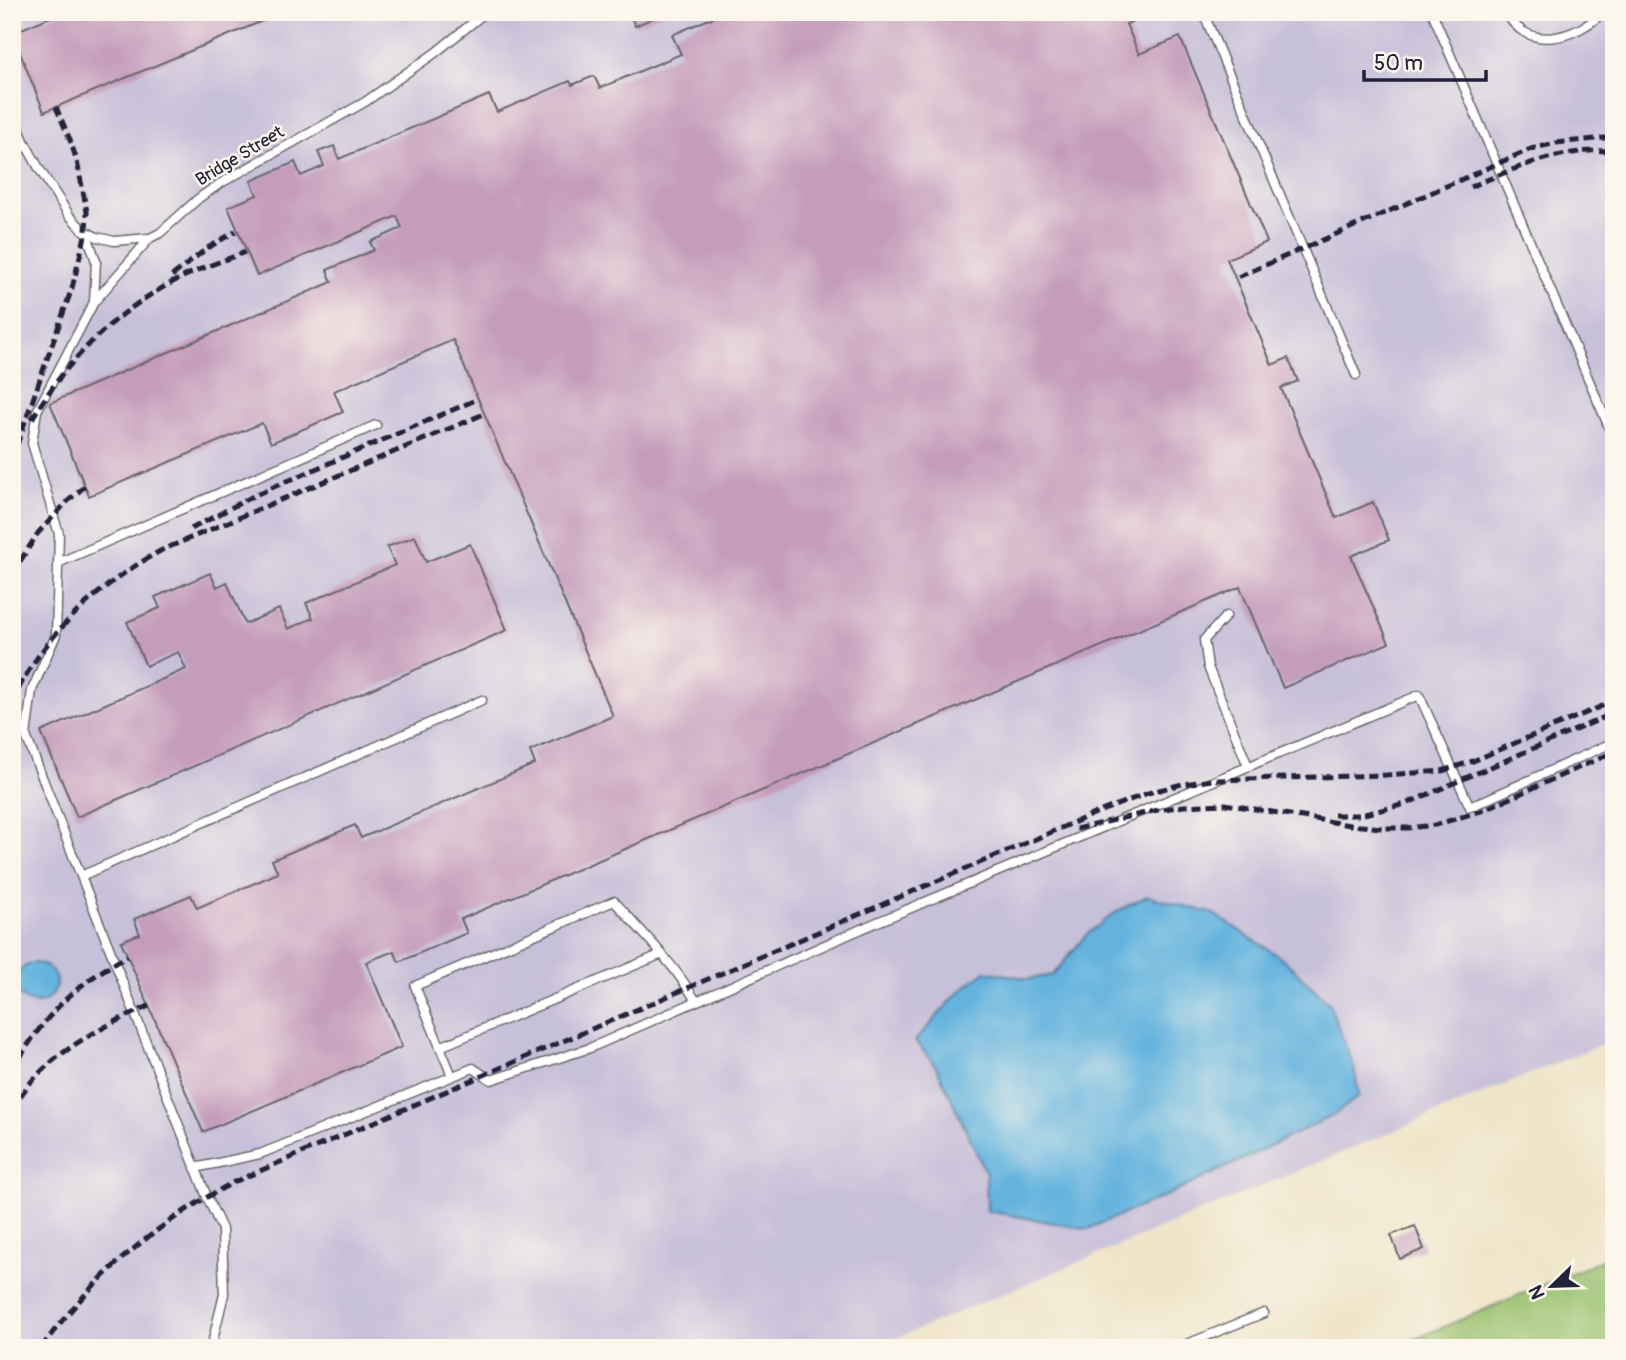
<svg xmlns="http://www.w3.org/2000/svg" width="1626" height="1360" viewBox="0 0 1626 1360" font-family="Pangolin,sans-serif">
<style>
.industrial{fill:#c7c0d9}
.green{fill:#98c06c;stroke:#5d7154;stroke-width:2}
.water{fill:#64b3de;stroke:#436a8c;stroke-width:2}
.building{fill:#c59cbc}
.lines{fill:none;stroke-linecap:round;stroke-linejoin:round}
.service-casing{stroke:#6a666c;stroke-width:11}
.service{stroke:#fff;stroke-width:8}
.rail{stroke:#22223b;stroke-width:5;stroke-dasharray:10 5;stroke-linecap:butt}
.labels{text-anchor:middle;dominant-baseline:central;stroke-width:5;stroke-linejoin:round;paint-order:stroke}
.street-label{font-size:18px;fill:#22223b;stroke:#fbf7ec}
</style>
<rect width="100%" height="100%" fill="#fbf7ec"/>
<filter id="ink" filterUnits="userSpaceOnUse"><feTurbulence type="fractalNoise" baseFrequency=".0143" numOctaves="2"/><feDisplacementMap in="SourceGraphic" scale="14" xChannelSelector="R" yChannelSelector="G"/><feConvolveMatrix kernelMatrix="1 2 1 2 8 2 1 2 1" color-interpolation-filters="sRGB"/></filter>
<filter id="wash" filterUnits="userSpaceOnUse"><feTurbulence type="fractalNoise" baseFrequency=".00686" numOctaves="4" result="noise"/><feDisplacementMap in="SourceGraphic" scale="28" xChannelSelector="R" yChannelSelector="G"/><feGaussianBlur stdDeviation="1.57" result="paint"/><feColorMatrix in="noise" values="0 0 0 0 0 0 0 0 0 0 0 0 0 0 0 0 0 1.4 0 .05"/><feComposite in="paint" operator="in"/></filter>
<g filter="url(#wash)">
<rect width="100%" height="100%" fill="#efe4c8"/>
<path class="industrial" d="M12,12H1614V1039L873,1348H12Z"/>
<path class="green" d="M1614,1255V1348H1394Z"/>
<path class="water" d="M1147,896L1214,914L1283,959L1329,1003L1354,1067L1359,1096L1334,1115L1179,1190L1088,1229L987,1211L986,1173L936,1066L915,1041L958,993L985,971L1030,979L1053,975L1086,935L1119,910Z
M16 983a20 20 0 1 1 40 0a20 20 0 1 1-40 0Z"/>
<g id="blocks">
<path class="building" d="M62,12H284L44,112L12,33Z
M629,12H667L635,26Z
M725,12H1141L1143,17L1126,24L1139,54L1180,37L1267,242L1227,259L1272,365L1288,358L1298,381L1281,388L1336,518L1373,502L1389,540L1351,556L1389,643L1283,688L1240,587L461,919L467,933L399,962L394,951L366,962L402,1047L203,1132L121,941L140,934L134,919L191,895L197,908L278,873L272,860L355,825L361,838L535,764L530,751L613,716L453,340L334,391L343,412L271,443L262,423L89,496L50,403L332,282L327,270L374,250L370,242L402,228L397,216L257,276L228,207L257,195L251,181L295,162L301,176L324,166L318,152L334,146L339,159L489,95L497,112L570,81L572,85L594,76L600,88L681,54L672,35Z
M415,536L426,562L470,544L507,630L77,817L41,732L186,669L178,652L146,666L127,622L160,608L155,597L210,573L217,587L227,582L245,624L279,609L288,629L313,618L306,603L395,565L387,547Z
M1415,1226L1424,1249L1400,1259L1391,1235Z"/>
</g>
</g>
<g filter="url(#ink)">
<use href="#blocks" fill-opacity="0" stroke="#6a666c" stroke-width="2"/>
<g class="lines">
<g class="service-casing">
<path id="service" d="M1203,12L1356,375
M1432,12L1614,439
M1506,12C1527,53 1576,39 1603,12
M12,113L25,143L40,170L69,215L83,230L97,237L114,241L150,238L160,233L199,198L221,183L365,102L435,53L486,12
M86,232L96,261L94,302
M150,238L94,302L37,411L32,443L59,534L56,635L32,690L26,736L207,1197L222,1229L224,1294L211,1348
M58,563L376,425
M1226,616L1204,640L1208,667L1248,766
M81,876L482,700
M440,1047L662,954
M452,1076L415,986L614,901C643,933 674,964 696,1001
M195,1168L260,1154L473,1068L491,1080L590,1048L875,923L1419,695L1470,807L1614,742
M1177,1348L1264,1313"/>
</g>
<use href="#service" class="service"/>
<path class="rail" d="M1470,187C1518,167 1560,148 1614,151
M172,276L206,249L236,231
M1238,277L1531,149L1556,143L1614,137
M32,419C66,360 118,309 179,279C200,268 223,261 245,252
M12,459L72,288L86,232L87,212L77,161L70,140L56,107
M191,529L255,495L478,399
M12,574L38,533L68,501L85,486
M12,703C39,638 101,583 162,550L484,414
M1334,815H1360L1406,804L1614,713
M1076,829L1158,810L1184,806L1225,804L1350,825L1382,828H1407L1435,825L1481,811L1614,752
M12,1072C16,1063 21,1056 26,1048C53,1006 84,979 128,956
M12,1109C18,1100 24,1090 31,1082C63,1046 106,1025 149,1006
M41,1348C94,1276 155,1224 234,1182L1096,813L1148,793L1182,784L1214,780L1386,775L1442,771L1473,761L1614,701"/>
</g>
</g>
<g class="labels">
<g class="street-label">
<text transform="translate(240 156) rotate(-31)">Bridge Street</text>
</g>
</g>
<rect width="1626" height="1360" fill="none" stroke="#fbf7ec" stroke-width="42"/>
<g transform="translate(1552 1286) rotate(247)" stroke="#fbf7ec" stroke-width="5" paint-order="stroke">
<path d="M0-5L12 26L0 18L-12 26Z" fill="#22223b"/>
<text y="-10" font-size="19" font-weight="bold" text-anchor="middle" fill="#22223b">N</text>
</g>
<path d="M1364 70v10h122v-10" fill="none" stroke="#22223b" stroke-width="3.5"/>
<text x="1374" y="70" font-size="21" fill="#22223b" stroke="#fbf7ec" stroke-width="5" paint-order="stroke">50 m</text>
</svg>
